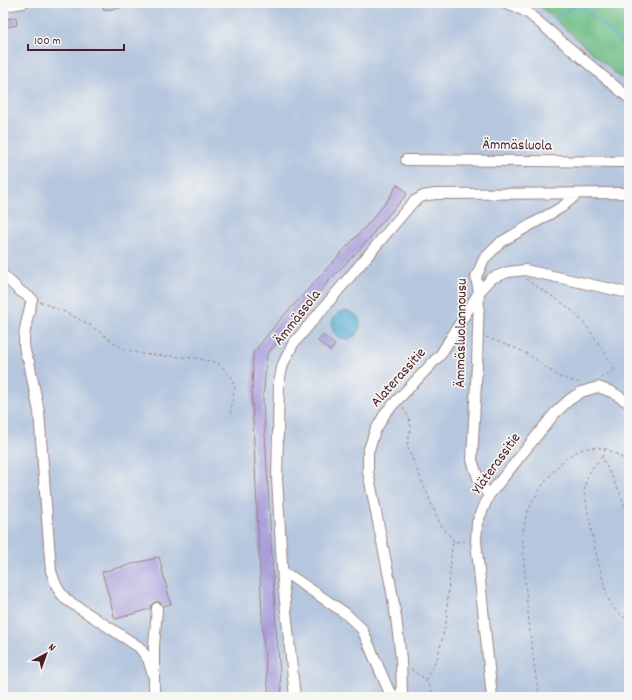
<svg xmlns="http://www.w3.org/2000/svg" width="632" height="700" viewBox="0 0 632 700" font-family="Dekko,sans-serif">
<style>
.industrial{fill:#b5c6de}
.forest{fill:#6ebd86;stroke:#5c6e58}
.water{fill:#53abd0;stroke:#4e657e}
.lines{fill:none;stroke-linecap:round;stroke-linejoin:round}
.stream{stroke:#53abd0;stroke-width:2}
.building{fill:#a59bda}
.minor-casing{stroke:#9d8480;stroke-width:12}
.path{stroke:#9d8480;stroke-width:1;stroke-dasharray:3 3;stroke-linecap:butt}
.minor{stroke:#fff;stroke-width:10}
.labels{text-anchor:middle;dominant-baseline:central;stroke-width:3.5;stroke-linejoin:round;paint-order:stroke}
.street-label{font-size:15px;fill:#4a1f2b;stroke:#f6f6f2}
</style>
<rect width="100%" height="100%" fill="#f6f6f2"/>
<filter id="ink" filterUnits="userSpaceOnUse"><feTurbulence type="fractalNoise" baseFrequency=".025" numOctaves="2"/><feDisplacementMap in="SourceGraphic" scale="8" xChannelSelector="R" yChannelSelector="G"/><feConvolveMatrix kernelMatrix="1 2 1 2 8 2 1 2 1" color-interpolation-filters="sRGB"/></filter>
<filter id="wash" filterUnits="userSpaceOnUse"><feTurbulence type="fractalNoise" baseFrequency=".012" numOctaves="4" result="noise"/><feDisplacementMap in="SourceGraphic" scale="16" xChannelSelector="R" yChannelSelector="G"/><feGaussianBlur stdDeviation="0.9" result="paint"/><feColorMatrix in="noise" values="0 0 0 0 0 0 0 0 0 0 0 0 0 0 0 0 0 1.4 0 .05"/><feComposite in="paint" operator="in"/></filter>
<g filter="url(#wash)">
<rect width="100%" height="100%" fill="#f0ead6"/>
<path class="industrial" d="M3,3H535L629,85V697H3Z"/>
<path class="forest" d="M536,3H629V71L621,78Z"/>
<path class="water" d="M332 325a14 14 0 1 1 28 0a14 14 0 1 1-28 0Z"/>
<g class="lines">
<path class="stream" d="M556,18L567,11L583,6L629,50
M627,47L629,44"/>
</g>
<g id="blocks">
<path class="building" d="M104,3H118L120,8L103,10Z
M16,17L17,25L3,28V20Z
M397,185L403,189L407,194L376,229L371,237L328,282L267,354L263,399L276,627L282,697H269L263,638L252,401L253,353L277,323L366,226L388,200Z
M323,335L335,345L330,351L318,341Z
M159,557L171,604L163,606L160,602H155L151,605L150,609L115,619L102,572Z"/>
</g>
</g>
<g filter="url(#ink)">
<use href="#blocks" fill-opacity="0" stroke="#9d8480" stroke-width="1"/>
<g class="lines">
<g class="minor-casing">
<path id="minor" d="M506,3L515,6L528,13L629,98
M3,6L23,3
M406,160L629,162
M3,275L20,291L32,299C28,318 18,343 29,362L39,412L51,571C55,583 58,592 67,600L139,647L148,659L154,678
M489,495L480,484L472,460L477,364L479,292L476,277L484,259L501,242L562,207L577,194
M283,574L292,577L345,613L362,629L388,689L395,697
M154,697V647L157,608
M295,697L283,582L277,479L279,382L283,364L293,344L413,202L423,196L435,194L629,193
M402,697L401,659L396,617L391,587L368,472V452L375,431L386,412L441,354L479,292L492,278L508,272L525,270L629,293
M492,697L476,541L477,523L489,495L555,413L569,400L581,392L598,387L612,392L629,403"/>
</g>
<path class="path" d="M526,279C540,289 556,298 570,309C586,322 606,353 615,371L601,378
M40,302L63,311L90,325L120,347L141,354L195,358L218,363L231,376L235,387L230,414
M486,337L520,350L534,358L559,377L581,383
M403,408L409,418L411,427L407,446L440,524L455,542
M605,449L602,457L619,491L629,517
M602,457L593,467L588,475L584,491L595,549L606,592L611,606L624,617L629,619
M411,669L426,680L435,697
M426,680L438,656L446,622L452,545L456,542L467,541
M541,697L537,685C531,643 526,602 524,560C524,550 521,537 524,527C525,521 526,514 529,509C536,493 558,461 574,453C596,442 612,448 629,464"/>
<use href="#minor" class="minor"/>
</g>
</g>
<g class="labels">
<g class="street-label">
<text transform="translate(517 146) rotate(1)">Ämmäsluola</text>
<text transform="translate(298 318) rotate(-52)">Ämmässola</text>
<text transform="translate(462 333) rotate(-89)">Ämmäsluolannousu</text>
<text transform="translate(399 378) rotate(-48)">Alaterassitie</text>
<text transform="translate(497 464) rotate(-54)">Yläterassitie</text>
</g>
</g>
<rect width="632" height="700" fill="none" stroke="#f6f6f2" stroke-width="16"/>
<g transform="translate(46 654) rotate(41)" stroke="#f6f6f2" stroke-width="3" paint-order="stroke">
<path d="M0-3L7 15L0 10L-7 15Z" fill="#4a1f2b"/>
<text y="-6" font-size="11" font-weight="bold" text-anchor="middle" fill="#4a1f2b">N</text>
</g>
<path d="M28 44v6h96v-6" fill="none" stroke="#4a1f2b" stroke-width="2"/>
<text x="34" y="44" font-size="12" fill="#4a1f2b" stroke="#f6f6f2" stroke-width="3" paint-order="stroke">100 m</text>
</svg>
